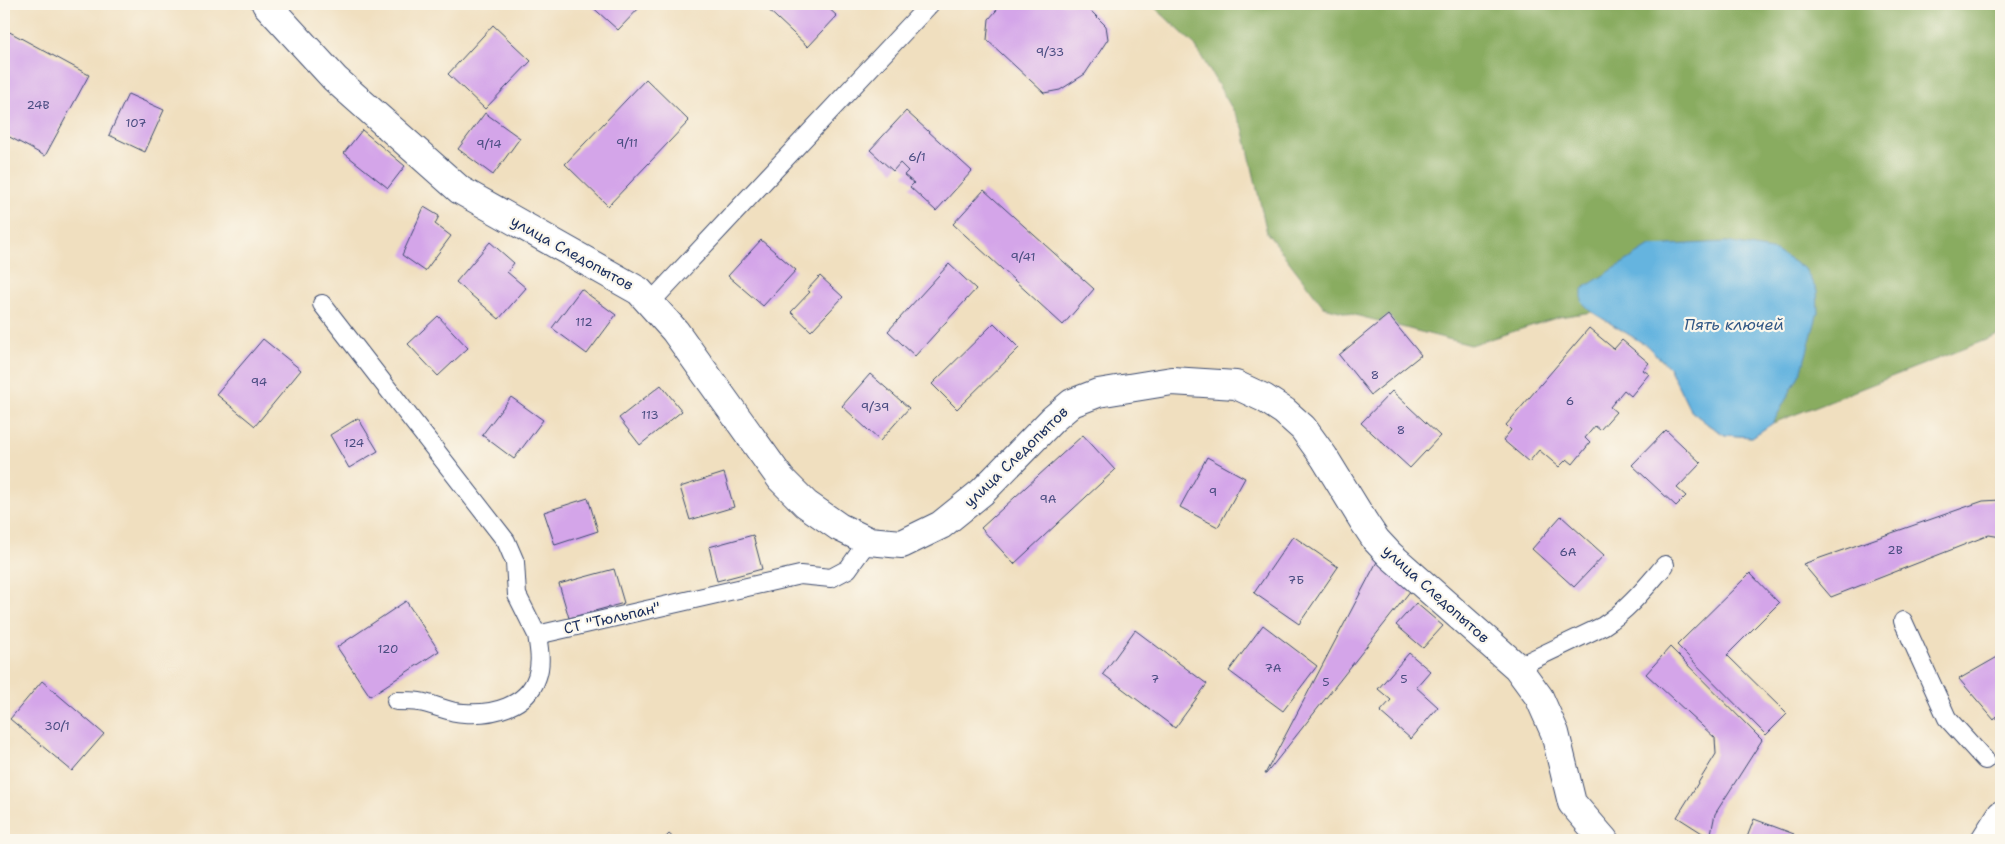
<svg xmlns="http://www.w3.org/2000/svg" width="2005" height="844" viewBox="0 0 2005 844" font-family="'Shantell Sans',sans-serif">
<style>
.forest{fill:#89ac60;stroke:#526e5f}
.water{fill:#65b4df;stroke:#40729e}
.building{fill:#d4a5e9}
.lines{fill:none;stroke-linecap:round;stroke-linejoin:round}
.service-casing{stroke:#3b496d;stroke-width:20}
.minor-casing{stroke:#3b496d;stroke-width:30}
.tertiary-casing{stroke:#3b496d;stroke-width:30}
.service{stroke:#fff;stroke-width:18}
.minor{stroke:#fff;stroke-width:28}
.tertiary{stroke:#fff;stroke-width:28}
.labels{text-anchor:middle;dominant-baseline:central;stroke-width:4.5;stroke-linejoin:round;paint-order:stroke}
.number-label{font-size:12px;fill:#494c81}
.street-label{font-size:15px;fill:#1b2f5e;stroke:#fbf7ec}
.water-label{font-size:16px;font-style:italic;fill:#315785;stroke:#fbf7ec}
</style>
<rect width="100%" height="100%" fill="#fbf7ec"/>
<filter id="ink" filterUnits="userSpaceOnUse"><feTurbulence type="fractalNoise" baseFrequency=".02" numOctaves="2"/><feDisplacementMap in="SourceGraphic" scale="10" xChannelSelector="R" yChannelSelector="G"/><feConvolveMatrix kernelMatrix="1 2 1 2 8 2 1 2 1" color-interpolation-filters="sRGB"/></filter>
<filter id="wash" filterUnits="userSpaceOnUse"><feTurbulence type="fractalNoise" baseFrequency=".0096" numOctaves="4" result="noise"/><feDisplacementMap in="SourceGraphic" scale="20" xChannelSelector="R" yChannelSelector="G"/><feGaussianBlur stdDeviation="1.12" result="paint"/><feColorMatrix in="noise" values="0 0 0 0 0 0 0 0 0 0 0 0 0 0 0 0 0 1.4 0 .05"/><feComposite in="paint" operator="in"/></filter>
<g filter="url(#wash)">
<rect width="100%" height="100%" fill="#f0dfbf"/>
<path class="forest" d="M1151,4H2001V334L1773,423L1752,437L1725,435L1710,426L1690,410L1669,367L1646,345L1592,312L1559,317L1471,345L1324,307L1267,233L1243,127L1194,44Z"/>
<path class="water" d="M1727,242L1776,251L1805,269L1817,291L1818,312L1802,370L1773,423L1752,437L1725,435L1710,426L1690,410L1669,367L1646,345L1592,312L1582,302V289L1650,246Z"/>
<g id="blocks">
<path class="building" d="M589,4H643L618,30Z
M762,4H824L837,16L808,47Z
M1002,4H1084L1106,26L1108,39L1085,74L1060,90L1044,93L987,40L989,19Z
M493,25L531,61L485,109L448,74Z
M4,29L89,75L45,156L4,134Z
M646,79L689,121L608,206L565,164Z
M128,94L164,110L145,152L109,135Z
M906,111L972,171L936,211L910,187L914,183L904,175L908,171L900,163L893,171L870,150Z
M485,113L520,138L493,175L458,149Z
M362,130L405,166L388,188L344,153Z
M984,190L1094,289L1063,325L953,224Z
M424,207L439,216L435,224L451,236L425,271L402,255Z
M761,240L796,270L763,306L728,276Z
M490,242L514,263L507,272L526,288L499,319L456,282Z
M949,264L976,289L915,356L888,331Z
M820,276L843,297L811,331L791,312L810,292L807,290Z
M581,289L616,315L587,354L552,328Z
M1388,315L1421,355L1371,395L1339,355Z
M438,316L468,348L438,376L408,344Z
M994,323L1019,348L957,409L932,384Z
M1589,328L1614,349L1622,340L1649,363L1643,370L1649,374L1631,396L1624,390L1610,407L1616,412L1600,430L1595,426L1585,438L1590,443L1573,464L1567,459L1559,467L1539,450L1529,462L1503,440L1511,430L1506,425Z
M263,339L301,370L255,426L216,394Z
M870,374L909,408L880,441L842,406Z
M661,385L682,411L640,445L619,418Z
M1392,391L1440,436L1410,468L1361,423Z
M511,397L543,420L514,459L482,435Z
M358,418L378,451L349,468L330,435Z
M1666,430L1701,463L1677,488L1686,496L1676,506L1632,465Z
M1083,435L1115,470L1014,564L981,528Z
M1207,457L1245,478L1218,527L1180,507Z
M724,473L734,507L690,520L680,487Z
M588,498L598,531L555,545L544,512Z
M2001,500V537L1989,535L1831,597L1803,564L1983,501Z
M1561,516L1604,555L1574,587L1532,549Z
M753,535L762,569L717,581L709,547Z
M1293,536L1338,567L1299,624L1254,593Z
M1381,554L1415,585L1266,774H1265Z
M614,569L624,603L569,618L559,584Z
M1750,573L1779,603L1727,655L1787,714L1766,735L1677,645Z
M406,601L439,651L370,696L337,647Z
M1416,603L1443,626L1423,648L1396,625Z
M1263,625L1317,666L1283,711L1229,671Z
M1135,630L1207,684L1175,728L1103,674Z
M1670,647L1762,740L1715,814L1710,838L1677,817L1716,754L1715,738L1646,674Z
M1409,653L1430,671L1416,687L1438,707L1411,739L1380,712L1391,700L1378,689Z
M2001,655V711L1994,720L1959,679Z
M42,681L104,734L72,771L10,719Z
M1754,819L1794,834L1792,840H1746Z
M669,834L676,840H663Z"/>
</g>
</g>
<g filter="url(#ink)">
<use href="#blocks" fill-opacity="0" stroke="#3b496d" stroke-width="1"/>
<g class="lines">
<g class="service-casing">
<path id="service" d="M651,302L930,4
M322,304L506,541L515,562L517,595L537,635
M1903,621L1947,718L1985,760
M1517,667L1603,626C1628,610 1646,587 1665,565
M396,701C404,701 412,701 419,702C434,704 449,713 464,713C492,715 527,707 537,677C542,663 539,648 537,635L800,575L831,578L848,569L868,541"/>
</g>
<g class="minor-casing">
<path id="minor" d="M266,4L335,79L460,190L639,291L675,331L781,479L806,504L839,527L868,541L902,544L941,525L982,492L1053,419L1072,403L1098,393L1172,381L1236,385L1264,398L1284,411L1303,428L1324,457L1364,522L1376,540L1390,555L1517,667L1539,697L1555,733L1572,803L1604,840"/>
</g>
<g class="tertiary-casing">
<path id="tertiary" d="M1985,840L2001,815"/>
</g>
<use href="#service" class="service"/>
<use href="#minor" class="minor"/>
<use href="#tertiary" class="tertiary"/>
</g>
</g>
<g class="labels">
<g class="number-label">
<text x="1050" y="52">9/33</text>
<text x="38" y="105">24В</text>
<text x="136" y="123">107</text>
<text x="627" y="143">9/11</text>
<text x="489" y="144">9/14</text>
<text x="917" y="157">6/1</text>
<text x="1023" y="257">9/41</text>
<text x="584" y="322">112</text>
<text x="1375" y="375">8</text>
<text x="259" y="382">94</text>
<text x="1570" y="401">6</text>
<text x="875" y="407">9/39</text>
<text x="650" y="415">113</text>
<text x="1401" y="430">8</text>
<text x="354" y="443">124</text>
<text x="1213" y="492">9</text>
<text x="1048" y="499">9А</text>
<text x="1895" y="550">2В</text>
<text x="1568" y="552">6А</text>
<text x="1296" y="580">7Б</text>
<text x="388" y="649">120</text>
<text x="1273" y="668">7А</text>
<text x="1155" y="679">7</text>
<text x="1404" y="679">5</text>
<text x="1326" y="682">5</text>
<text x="57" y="726">30/1</text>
</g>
<g class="street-label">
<text transform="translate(572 253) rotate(29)">улица Следопытов</text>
<text transform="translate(1016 457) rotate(-44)">улица Следопытов</text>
<text transform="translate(1436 594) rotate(42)">улица Следопытов</text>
<text transform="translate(612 618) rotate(-13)">СТ "Тюльпан"</text>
</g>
<g class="water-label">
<text x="1734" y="324">Пять ключей</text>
</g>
</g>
<rect width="2005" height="844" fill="none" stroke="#fbf7ec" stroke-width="20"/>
</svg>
